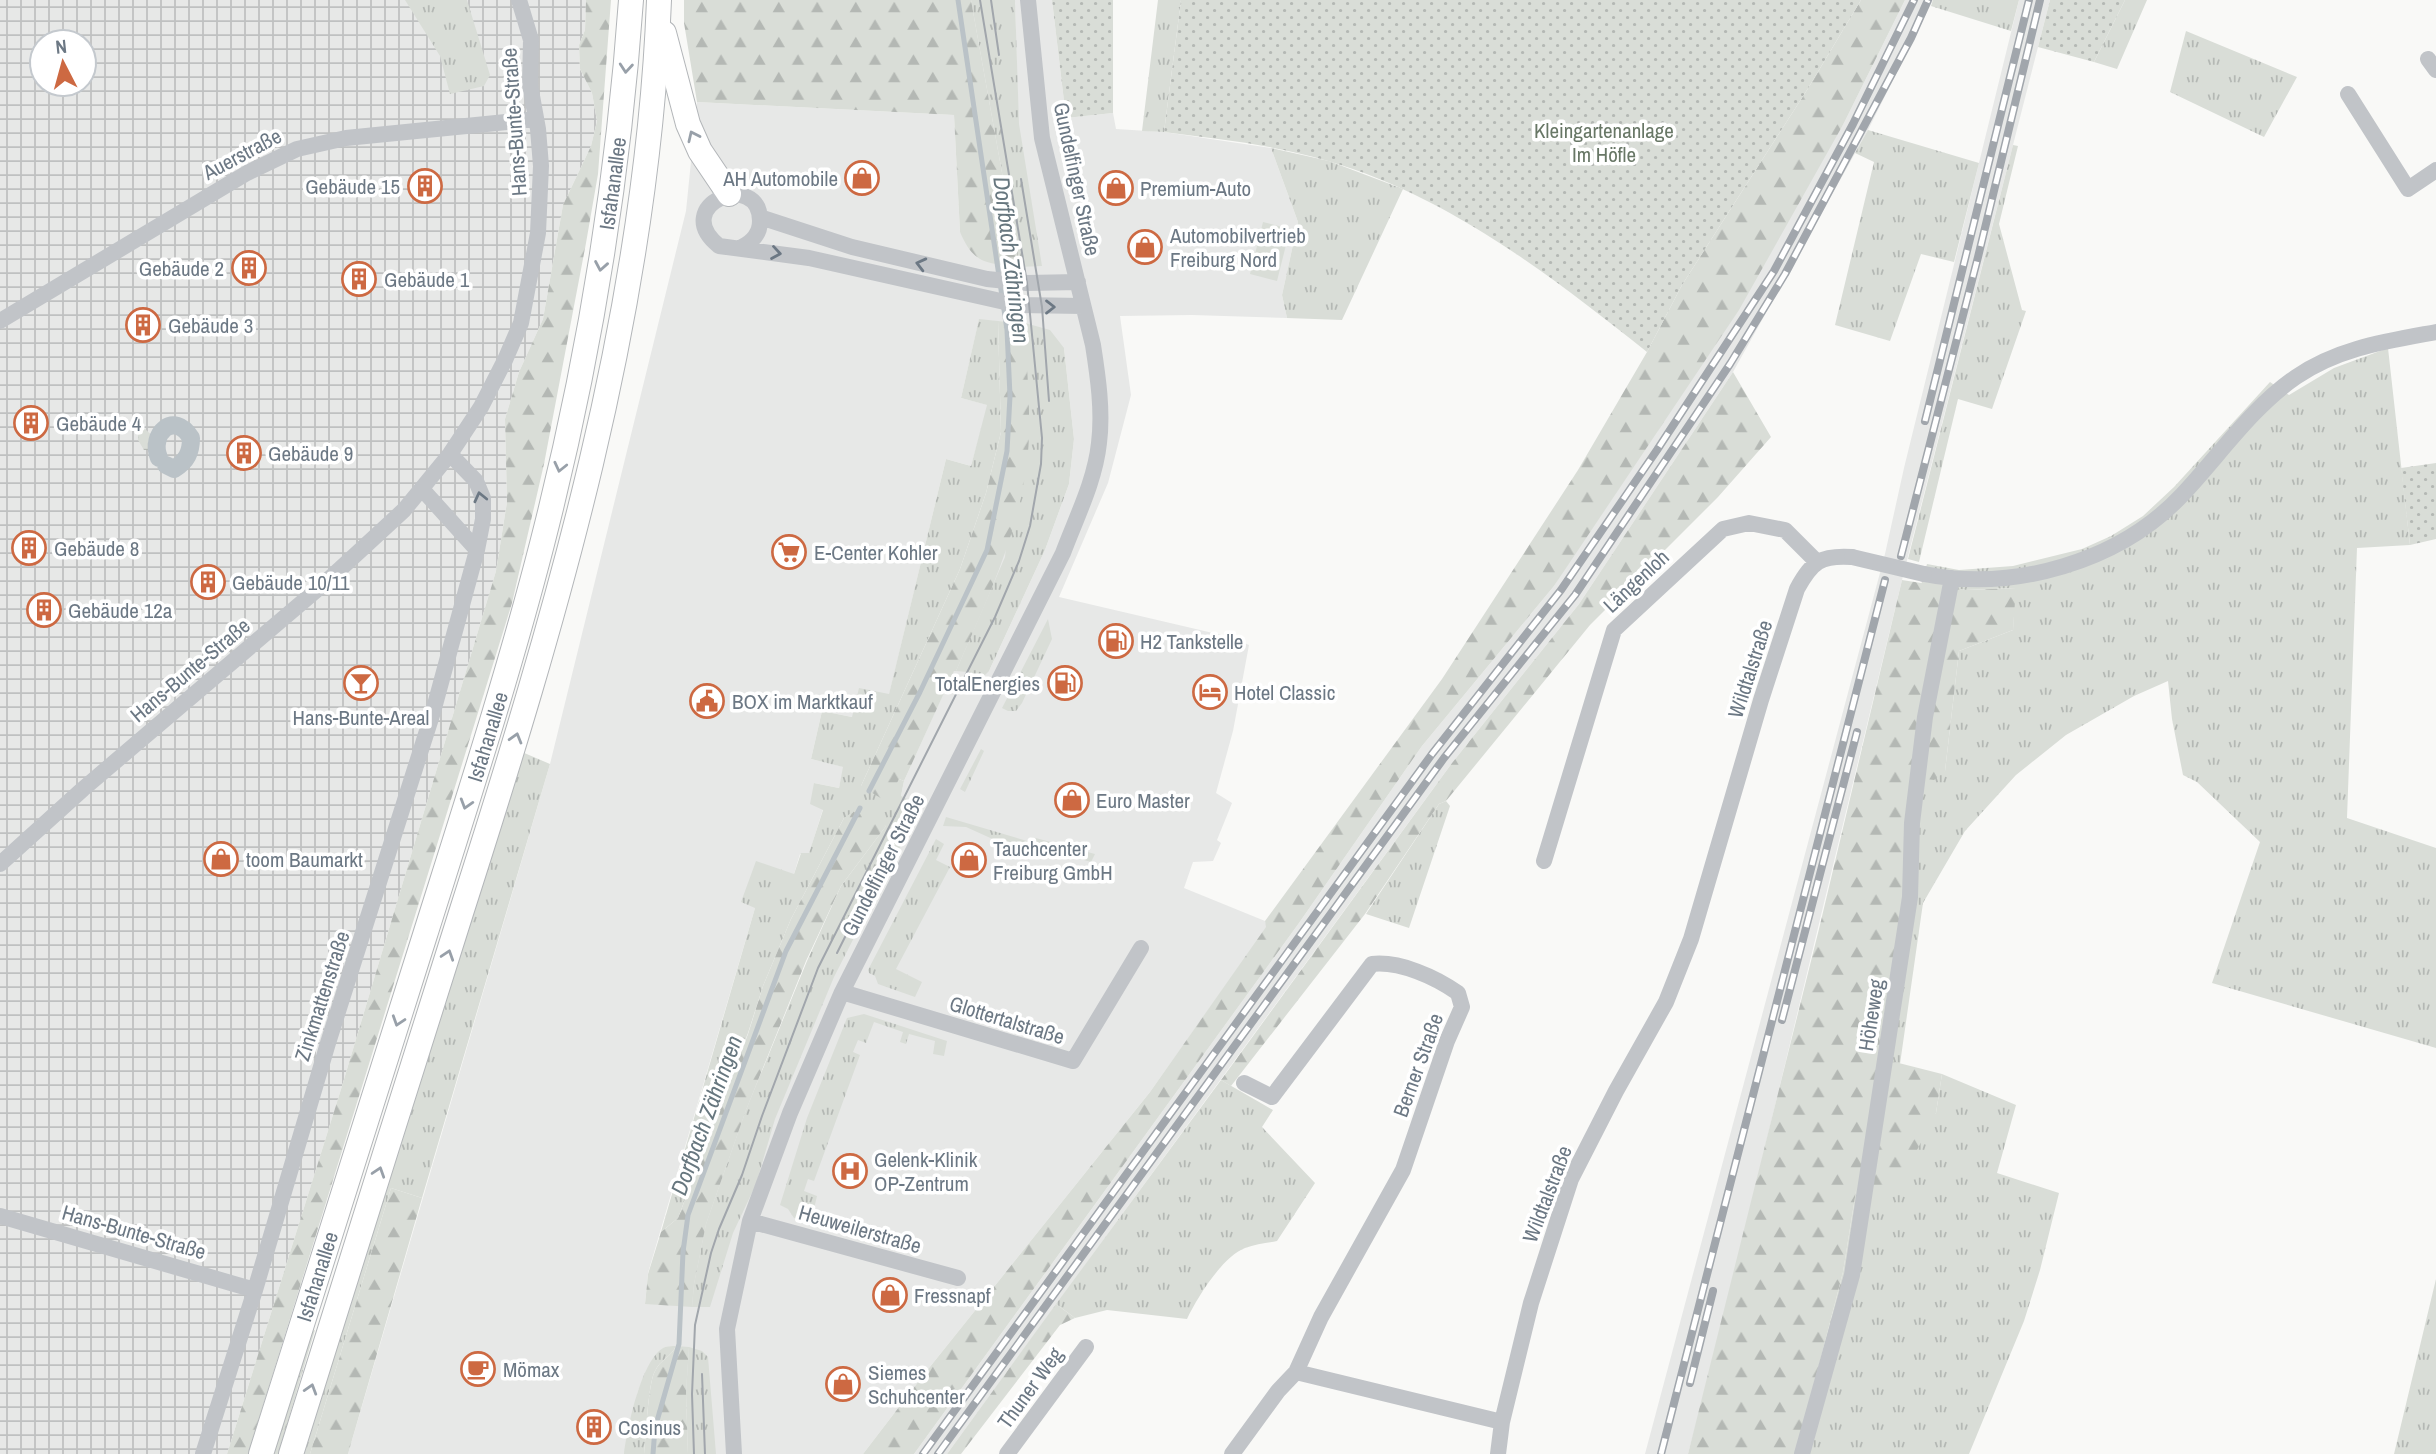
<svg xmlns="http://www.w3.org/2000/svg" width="2436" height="1454" viewBox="0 0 2436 1454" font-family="'Archivo Narrow',sans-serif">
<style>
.built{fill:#e7e8e7;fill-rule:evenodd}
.industrial{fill:url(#industrial-grid);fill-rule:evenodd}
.grass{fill:url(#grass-tufts)}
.forest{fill:url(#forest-firs)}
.wetland{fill:url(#wetland-marsh)}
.garden{fill:url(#garden-dots)}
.pitch{fill:#d9ddd7}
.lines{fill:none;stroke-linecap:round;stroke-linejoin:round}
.stream{stroke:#bac2c7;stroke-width:5}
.canal{stroke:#bac2c7;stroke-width:18}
.highway-casing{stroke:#b3b6b9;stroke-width:26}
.minor{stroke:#c1c4c8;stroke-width:16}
.highway{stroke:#fff;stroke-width:24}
.tram{stroke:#a1a6ac;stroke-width:2}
.rail-casing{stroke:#a1a6ac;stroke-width:8}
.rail{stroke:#fff;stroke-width:5;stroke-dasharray:16;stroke-linecap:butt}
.minor-bridge{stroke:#c1c4c8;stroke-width:16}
.oneway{stroke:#98a0a9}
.oneway2{stroke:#6c7884}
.labels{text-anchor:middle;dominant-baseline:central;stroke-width:7;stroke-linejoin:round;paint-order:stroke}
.street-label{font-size:21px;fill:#6c7884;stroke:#fff}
.park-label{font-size:21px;fill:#687766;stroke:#fff}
.poi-label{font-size:21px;fill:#6c7884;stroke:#fff;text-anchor:start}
.water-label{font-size:23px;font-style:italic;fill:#67777f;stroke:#fff}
</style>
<defs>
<pattern id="industrial-grid" width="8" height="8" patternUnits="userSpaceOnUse" patternTransform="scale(1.75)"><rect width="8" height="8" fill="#e7e8e7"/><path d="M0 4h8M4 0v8" fill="none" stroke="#bfc1c1"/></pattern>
<pattern id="grass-tufts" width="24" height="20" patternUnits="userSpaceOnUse" patternTransform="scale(1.75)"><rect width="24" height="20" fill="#d9ddd7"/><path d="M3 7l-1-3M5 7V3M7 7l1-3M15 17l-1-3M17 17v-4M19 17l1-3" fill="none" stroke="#b4b8b4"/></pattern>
<pattern id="forest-firs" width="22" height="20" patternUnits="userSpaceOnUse" patternTransform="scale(1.75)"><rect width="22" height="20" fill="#d9ddd7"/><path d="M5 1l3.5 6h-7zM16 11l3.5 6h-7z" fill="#b4b8b4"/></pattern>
<pattern id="wetland-marsh" width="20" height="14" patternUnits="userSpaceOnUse" patternTransform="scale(1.75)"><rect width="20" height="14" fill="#d9ddd7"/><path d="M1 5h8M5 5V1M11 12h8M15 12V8" fill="none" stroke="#b4b8b4"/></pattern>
<pattern id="garden-dots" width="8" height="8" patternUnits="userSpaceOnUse" patternTransform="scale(1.75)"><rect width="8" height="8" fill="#d9ddd7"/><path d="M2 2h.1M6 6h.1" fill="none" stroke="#b4b8b4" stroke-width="1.8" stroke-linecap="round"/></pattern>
</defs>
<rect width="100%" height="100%" fill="#f9f9f7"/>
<path class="built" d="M971,0L1018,117L1015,0H1052L1066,118L1113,113L1116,129L1164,132L1271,148L1298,222L1282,295L1287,318L1192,315L1120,316L1131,395L1108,483L1059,597L1230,637L1249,645L1233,731L1216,793L1232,803L1217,840L1221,843L1213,861L1193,862L1184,888L1265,921L1267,927L1150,1092L925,1373L863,1454H688L686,1392L676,1346L665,1347L647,1369L638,1391L624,1454H348L550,764L686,211L697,102L954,115L960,232L1019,267ZM979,320L1024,323L956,671L954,670L904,781L901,796L645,1304L648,1273L755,908L794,874L800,854H809L823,809L814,783L839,788L844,767L811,759L822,711L852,717L889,695L946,459L971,466L988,405L961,398ZM1064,348L1074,439L1069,484L1045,550L989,671Z
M1905,0H1933L1868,130L1733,372L1579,604L1452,763L947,1454H914L1299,923L1422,746L1554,586L1844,123Z
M2019,0H2050L1902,580L1716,1350L1688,1454H1645L1885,554L1904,468Z"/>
<path class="industrial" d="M0,0H586L585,30L579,45L580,69L592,93L597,121L591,146L563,205L543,319L519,372L505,419L507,502L496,571L342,1086L227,1454H0ZM42,42H84V84H42Z"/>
<path class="grass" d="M405,0H467L490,75L484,86L450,94L440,56Z
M971,0H1015L1019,124L1042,266L1019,267Z
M1158,0H1181L1164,132L1142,131Z
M1933,0H2019L2011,31L1931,6Z
M2125,0H2147L2117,69L2094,62Z
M2186,31L2297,77L2264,137L2170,92Z
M1868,130L1979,163L1954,262L1921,254L1890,341L1835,325L1874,162L1855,153Z
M2013,145L2018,146L1999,224L2022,310L2026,311L1992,409L1958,399L1919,562L1908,559Z
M1271,148L1329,161L1403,189L1342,320L1287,318L1282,295L1298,222Z
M979,319L998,321L1001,432L986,493L960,569L861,786L899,779L904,781L901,796L921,806L834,977L775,1119L756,1184L733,1233L710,1307H692L694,1284L706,1224L746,1110L807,961L841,886L886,826L844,818L791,919L763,986L748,1033L678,1218L661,1232L755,908L741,902L756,861L794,874L801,853H809L823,810L810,804L814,783L839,788L843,767L811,759L822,711L852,717L859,688L889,694L946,459L971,466L987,405L961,398Z
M1025,323L1050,330L1064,348L1074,439L1069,484L1045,550L989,671L981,679L967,672L956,671L1005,557L1026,362Z
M2388,348L2410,545L2357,548L2347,818L2436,848V1048L2212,983L2260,842L2197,782L2183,775L2172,719L2168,681L2134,696L2066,735L2016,775L1965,831L1923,903L1900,1064L1879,1058L1912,776L1945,771L1959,651L2013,630L2015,588L1966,590L1921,585L1927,564L1959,570L2013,566L2082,549L2111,536L2143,516L2174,487L2270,382L2289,395L2334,368Z
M1048,619L1052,639L1022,703L1016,711H1008L1002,708Z
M981,749L984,751L965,792L960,789Z
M522,752L550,764L422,1198L391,1188L310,1454H304Z
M1446,801L1450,806L1409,928L1366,914L1439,804Z
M946,817L1027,841L1032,837L1095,854L1091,862L1031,845L1017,850L966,827L943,826Z
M936,839L944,844L936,860L950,867L896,969L922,982L915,997L878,984L875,976L869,973L868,970Z
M864,1014L947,1041L944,1056L933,1054L935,1041L909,1034L906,1044L900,1042L903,1032L874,1022L866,1043L858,1040L853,1052L860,1055L814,1181L808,1179L804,1191L817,1196L813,1213L878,1236L875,1240L794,1218L788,1209L780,1205L807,1118L847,1018Z
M1942,1074L2016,1105L1997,1173L2059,1193L2040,1270L2024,1321L1969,1454H1796L1843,1272L1856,1191L1936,1113Z
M1221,1080L1273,1110L1262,1127L1315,1183L1277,1241C1267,1243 1255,1244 1245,1248C1222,1257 1197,1298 1187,1319L1107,1310L1075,1318L1056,1304Z
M2436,1279V1454H2394Z
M315,1330L278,1454H271L312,1331Z
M676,1346C672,1356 660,1360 655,1371C648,1383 646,1437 644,1454H624C627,1430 641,1358 665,1347C668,1346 672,1346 676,1346Z
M689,1347L702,1351L708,1357L716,1454H688L686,1392Z"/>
<path class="forest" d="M586,0H611L598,174L586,243L544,464L512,603L248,1454H227L342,1086L496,571L507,502L505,419L519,372L543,319L563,205L591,146L597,121L592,93L580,69L579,45L585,30Z
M684,0H971L1019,267C987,263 974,265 960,232L954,115L697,102L684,23Z
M1861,0H1905L1844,123L1739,310L1554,586L1422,746L1299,923L914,1454H863L925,1373L1150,1092L1266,927L1265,921L1442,679L1578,470L1647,352L1682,285L1807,90Z
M998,321L1025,323C1026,360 1030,399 1029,436C1026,520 989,595 956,671H954L904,781L899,779L887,802L861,786L960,569L986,493L1001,432Z
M1733,372L1771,437L1718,497L1590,625L1446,801L1439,804L1365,914L1231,1086L1221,1080L1452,763L1579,604Z
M1902,580L1966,590L2016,588L2013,630L1959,651L1945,771L1934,780L1913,777L1904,895L1879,1058L1942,1074L1936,1113L1916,1152L1884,1194L1856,1191L1843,1272L1796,1454H1688L1819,929Z
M851,813L864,814L886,826L841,886L806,961L746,1110L706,1224L694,1284L692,1307L645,1304L648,1274L661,1232L678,1218L748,1034L763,986L791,919L844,818Z
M391,1188L422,1198L348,1454H310Z
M1056,1304L1075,1318L1060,1325L961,1454H947Z
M676,1346L689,1347L686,1392L688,1454H644C646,1437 648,1383 655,1371C660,1360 672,1356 676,1346Z"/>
<path class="wetland" d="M145,429L157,440L156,450H144L138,440V435Z"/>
<path class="garden" d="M1052,0H1113V113L1066,118Z
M1181,0H1861L1807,90L1682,285L1647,352C1550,275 1448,196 1328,161C1275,145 1219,139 1164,132Z
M2050,0H2125L2094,62L2038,47Z
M2436,463V539L2410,545L2401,468Z"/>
<path class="pitch" d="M1263,222L1290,229L1277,281L1250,274Z"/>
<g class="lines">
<path class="stream" d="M869,791L920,692L987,550L1007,451L1010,396L1007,330L958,0
M653,1454L655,1428L679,1344L683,1252L688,1215L786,951L860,808"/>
<path class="canal" d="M159,458C149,434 174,410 191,438C191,452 187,461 174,469L166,465"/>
<g class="highway-casing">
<g id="highway">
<path d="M664,33L688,124L700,151L729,194"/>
<path id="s1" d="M261,1454C315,1281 370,1108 425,935C466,805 508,676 542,544C588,365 618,184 631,0"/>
<path d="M291,1454C347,1274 404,1093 461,913C556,617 647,313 659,0"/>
</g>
</g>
<path class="minor" d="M2428,59L2436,70
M2348,94L2408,189L2436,170
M760,217L852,247L987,279L1027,283L1078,282
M742,247C752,242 760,234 760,221C760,168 668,205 719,246L809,258L1018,305L1083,306
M0,321L247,173L297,149L346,138L536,119
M422,489L477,550
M1924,574C2014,592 2119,562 2182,495C2219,456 2251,408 2296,377C2338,348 2387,341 2436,332
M1544,861L1614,630L1723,529L1749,523L1785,530L1816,561
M0,864L83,789L326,582L404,510L450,454L481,407L505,360L521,323L538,233L541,166L538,129L530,85L531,40L519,0
M842,992L1073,1061L1141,948
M1244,1083L1272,1097L1372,964C1400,961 1435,977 1458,993L1462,1007L1447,1041L1403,1170L1321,1317L1296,1372L1502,1422
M0,1216L255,1290
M750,1221L958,1278
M203,1454L255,1290L328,1043L433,712L477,550L483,519V498L476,481L450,454
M734,1454L727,1329L750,1221L790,1113L842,992L1063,553C1076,518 1095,481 1099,443C1103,411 1098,377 1093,345L1042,138L1028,0
M1007,1454L1086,1347
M1232,1454L1278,1391L1296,1372
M1498,1454L1502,1422L1531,1303L1571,1179L1616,1091L1666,1002L1691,939L1761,700L1797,589C1812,561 1821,555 1852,557
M1802,1454L1852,1275L1910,897L1912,823L1925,717L1952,578"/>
<use href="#highway" class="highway"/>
<path class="tram" d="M991,0L999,55
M1021,179L1042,307L1049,401
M837,953L881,865
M702,1374L705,1454
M694,1454L692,1394L695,1325L711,1253L719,1229L742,1175L762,1116L818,968L995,617L1019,561L1030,526L1041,464L1042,438L1027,283L980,0"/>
<g class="rail-casing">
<path id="rail" d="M1925,421L2029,0
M1901,556L1978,257L2040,0
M1782,1020L1857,732
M1690,1383L1713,1291
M923,1454L1432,754L1561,590L1657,450L1774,271L1853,124L1914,0
M938,1454L1444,758L1575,595L1730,364L1785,274L1911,38L1928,0
M1661,1454L1885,580"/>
</g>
<use href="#rail" class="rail"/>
<path class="minor-bridge" d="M1852,557L1924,574"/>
</g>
<defs><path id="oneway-chevron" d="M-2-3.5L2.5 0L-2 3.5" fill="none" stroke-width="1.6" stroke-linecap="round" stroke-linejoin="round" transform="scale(1.75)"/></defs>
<g class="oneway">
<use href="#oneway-chevron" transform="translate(626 68) rotate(95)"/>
<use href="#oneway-chevron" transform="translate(693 136) rotate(-115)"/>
<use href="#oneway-chevron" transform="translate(601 266) rotate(100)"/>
<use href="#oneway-chevron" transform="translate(560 467) rotate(103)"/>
<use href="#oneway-chevron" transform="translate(516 738) rotate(-74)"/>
<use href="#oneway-chevron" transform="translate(466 804) rotate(107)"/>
<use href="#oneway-chevron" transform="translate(448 955) rotate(-72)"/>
<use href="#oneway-chevron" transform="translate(398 1021) rotate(108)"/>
<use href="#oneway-chevron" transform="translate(379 1172) rotate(-72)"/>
<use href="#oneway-chevron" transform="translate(311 1389) rotate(-73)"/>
</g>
<g class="oneway2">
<use href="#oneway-chevron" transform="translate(776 253) rotate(9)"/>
<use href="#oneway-chevron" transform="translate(921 264) rotate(-166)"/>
<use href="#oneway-chevron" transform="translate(1050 307)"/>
<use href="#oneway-chevron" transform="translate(480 497) rotate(-103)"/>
</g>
<defs>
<g id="shop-ring" transform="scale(1.75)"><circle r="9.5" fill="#fff" stroke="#cd6942" stroke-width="1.5"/><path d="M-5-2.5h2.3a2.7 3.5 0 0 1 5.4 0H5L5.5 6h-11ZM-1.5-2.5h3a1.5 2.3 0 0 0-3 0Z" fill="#cd6942"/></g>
<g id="building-ring" transform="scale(1.75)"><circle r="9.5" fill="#fff" stroke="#cd6942" stroke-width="1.5"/><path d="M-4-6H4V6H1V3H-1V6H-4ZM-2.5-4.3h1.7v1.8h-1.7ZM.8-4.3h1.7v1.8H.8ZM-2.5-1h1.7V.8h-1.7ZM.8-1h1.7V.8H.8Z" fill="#cd6942"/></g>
<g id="supermarket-ring" transform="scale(1.75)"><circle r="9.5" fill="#fff" stroke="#cd6942" stroke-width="1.5"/><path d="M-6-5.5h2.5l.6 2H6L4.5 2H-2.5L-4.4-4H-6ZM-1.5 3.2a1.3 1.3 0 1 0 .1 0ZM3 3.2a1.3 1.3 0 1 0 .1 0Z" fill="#cd6942"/></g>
<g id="fuel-ring" transform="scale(1.75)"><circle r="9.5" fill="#fff" stroke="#cd6942" stroke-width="1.5"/><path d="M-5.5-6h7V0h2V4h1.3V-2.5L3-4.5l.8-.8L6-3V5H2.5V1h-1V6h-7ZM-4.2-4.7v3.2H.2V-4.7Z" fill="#cd6942"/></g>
<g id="bar-ring" transform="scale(1.75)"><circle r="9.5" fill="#fff" stroke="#cd6942" stroke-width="1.5"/><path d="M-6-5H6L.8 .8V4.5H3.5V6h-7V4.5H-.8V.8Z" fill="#cd6942"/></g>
<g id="hotel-ring" transform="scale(1.75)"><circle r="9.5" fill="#fff" stroke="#cd6942" stroke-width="1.5"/><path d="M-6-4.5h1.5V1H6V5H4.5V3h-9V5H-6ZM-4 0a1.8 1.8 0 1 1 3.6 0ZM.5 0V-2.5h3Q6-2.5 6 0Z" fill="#cd6942"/></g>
<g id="civic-ring" transform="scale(1.75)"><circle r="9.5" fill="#fff" stroke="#cd6942" stroke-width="1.5"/><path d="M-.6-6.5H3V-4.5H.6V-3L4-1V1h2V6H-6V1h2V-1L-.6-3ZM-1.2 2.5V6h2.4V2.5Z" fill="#cd6942"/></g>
<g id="hospital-ring" transform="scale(1.75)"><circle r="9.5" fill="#fff" stroke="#cd6942" stroke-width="1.5"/><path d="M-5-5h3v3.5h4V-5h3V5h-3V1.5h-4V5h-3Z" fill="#cd6942"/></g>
<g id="cafe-ring" transform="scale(1.75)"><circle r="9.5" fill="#fff" stroke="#cd6942" stroke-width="1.5"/><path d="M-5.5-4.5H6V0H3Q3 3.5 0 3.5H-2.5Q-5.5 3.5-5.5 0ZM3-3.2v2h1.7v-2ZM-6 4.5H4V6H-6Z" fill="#cd6942"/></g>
</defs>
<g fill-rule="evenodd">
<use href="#shop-ring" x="862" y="178"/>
<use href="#building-ring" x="425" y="186"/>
<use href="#shop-ring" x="1116" y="188"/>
<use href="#shop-ring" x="1145" y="247"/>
<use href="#building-ring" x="249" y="268"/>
<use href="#building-ring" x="359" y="279"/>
<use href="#building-ring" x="143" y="325"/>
<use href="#building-ring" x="31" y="423"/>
<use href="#building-ring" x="244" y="453"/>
<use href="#building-ring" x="29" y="548"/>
<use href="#supermarket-ring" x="789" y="552"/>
<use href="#building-ring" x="208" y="582"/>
<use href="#building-ring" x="44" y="610"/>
<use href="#fuel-ring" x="1116" y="641"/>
<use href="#bar-ring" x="361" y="683"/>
<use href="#fuel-ring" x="1065" y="683"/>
<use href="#hotel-ring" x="1210" y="692"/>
<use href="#civic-ring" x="707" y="701"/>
<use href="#shop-ring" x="1072" y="800"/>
<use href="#shop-ring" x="221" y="859"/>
<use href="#shop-ring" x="969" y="860"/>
<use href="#hospital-ring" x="850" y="1171"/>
<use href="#shop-ring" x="890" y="1295"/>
<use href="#cafe-ring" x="478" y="1369"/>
<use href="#shop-ring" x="843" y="1384"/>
<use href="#building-ring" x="594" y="1427"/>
</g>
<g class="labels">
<g class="street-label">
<text transform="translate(514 122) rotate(-94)">Hans-Bunte-Straße</text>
<text transform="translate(242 154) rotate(-28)">Auerstraße</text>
<text transform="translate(1077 179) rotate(78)">Gundelfinger Straße</text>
<text stroke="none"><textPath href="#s1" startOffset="1320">Isfahanallee</textPath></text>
<text transform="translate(1636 581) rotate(-43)">Längenloh</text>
<text transform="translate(1750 669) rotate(-72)">Wildtalstraße</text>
<text transform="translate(190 670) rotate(-40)">Hans-Bunte-Straße</text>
<text stroke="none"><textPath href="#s1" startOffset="752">Isfahanallee</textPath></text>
<text transform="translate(883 865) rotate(-63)">Gundelfinger Straße</text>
<text transform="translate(322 996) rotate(-72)">Zinkmattenstraße</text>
<text transform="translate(1871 1015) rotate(-81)">Höheweg</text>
<text transform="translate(1007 1020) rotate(17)">Glottertalstraße</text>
<text transform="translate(1418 1065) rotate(-70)">Berner Straße</text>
<text transform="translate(1547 1194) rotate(-69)">Wildtalstraße</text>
<text transform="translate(860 1229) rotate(16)">Heuweilerstraße</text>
<text transform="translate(134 1232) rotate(16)">Hans-Bunte-Straße</text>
<text stroke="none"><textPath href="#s1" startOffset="186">Isfahanallee</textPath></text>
<text transform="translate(1030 1388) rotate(-54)">Thuner Weg</text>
</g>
<g class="park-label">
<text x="1604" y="130">Kleingartenanlage<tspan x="1604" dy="24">Im Höfle</tspan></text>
</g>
<g class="poi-label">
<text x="838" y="178" text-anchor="end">AH Automobile</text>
<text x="400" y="186" text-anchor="end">Gebäude 15</text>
<text x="1140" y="188">Premium-Auto</text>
<text x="1170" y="235">Automobilvertrieb<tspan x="1170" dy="24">Freiburg Nord</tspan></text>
<text x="224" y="268" text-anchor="end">Gebäude 2</text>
<text x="384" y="279">Gebäude 1</text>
<text x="168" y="325">Gebäude 3</text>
<text x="56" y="423">Gebäude 4</text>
<text x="268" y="453">Gebäude 9</text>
<text x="54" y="548">Gebäude 8</text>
<text x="814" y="552">E-Center Kohler</text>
<text x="232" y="582">Gebäude 10/11</text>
<text x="68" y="610">Gebäude 12a</text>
<text x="1140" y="641">H2 Tankstelle</text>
<text x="1040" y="683" text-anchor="end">TotalEnergies</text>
<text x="1234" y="692">Hotel Classic</text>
<text x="732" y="701">BOX im Marktkauf</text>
<text x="361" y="717" text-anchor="middle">Hans-Bunte-Areal</text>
<text x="1096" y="800">Euro Master</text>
<text x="993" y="848">Tauchcenter<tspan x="993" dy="24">Freiburg GmbH</tspan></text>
<text x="246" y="859">toom Baumarkt</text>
<text x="874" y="1159">Gelenk-Klinik<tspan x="874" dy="24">OP-Zentrum</tspan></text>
<text x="914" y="1295">Fressnapf</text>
<text x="503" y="1369">Mömax</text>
<text x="868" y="1372">Siemes<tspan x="868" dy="24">Schuhcenter</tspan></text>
<text x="618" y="1427">Cosinus</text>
</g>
<g class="water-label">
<text transform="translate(1012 260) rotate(83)">Dorfbach Zähringen</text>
<text transform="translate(706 1115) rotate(-70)">Dorfbach Zähringen</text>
</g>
</g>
<g transform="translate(63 63) rotate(354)"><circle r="33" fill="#ffffff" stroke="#c4c9ce" stroke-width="2"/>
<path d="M0-5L12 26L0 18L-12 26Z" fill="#cd6942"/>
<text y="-10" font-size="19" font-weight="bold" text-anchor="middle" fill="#6c7884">N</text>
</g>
</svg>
